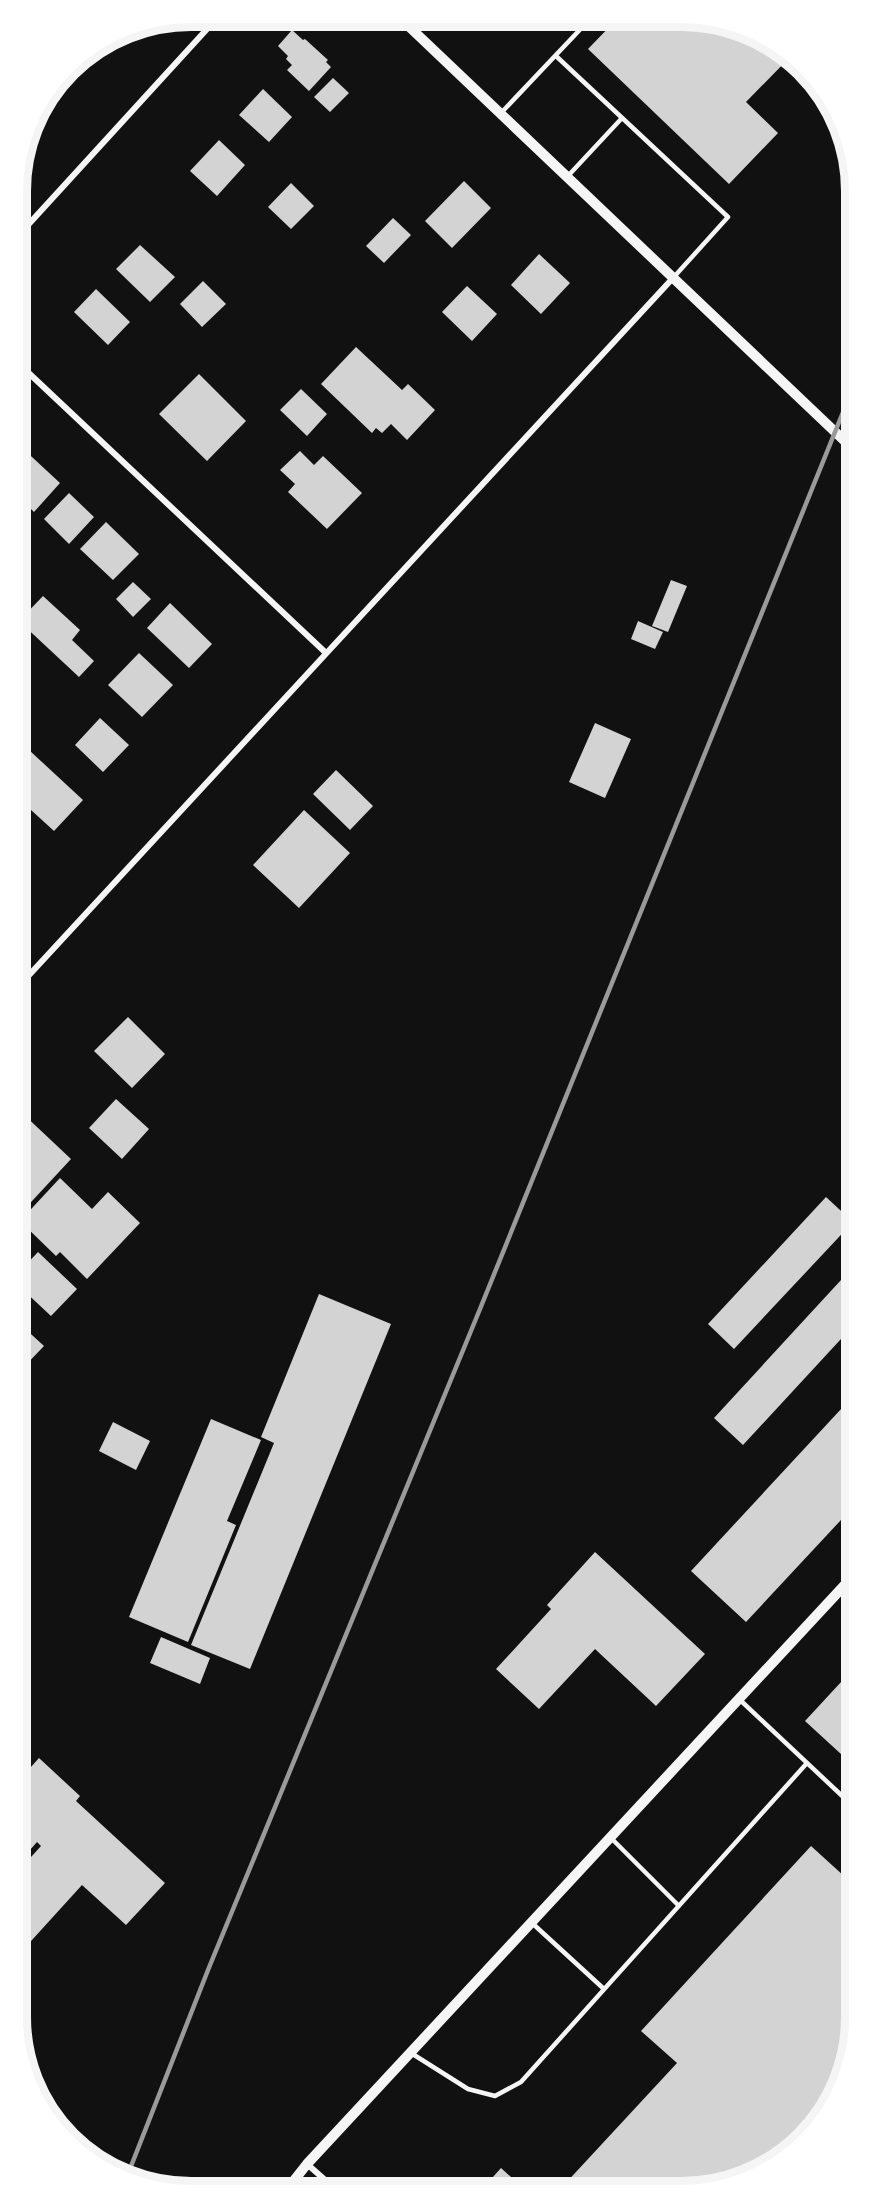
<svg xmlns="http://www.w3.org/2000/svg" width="872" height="2208" viewBox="0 0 872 2208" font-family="'DejaVu Sans',sans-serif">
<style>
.building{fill:#d3d3d3}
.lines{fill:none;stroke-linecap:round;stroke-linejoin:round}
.service{stroke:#f5f5f5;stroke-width:4.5}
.minor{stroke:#f5f5f5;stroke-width:6}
.tertiary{stroke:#f5f5f5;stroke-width:10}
.rail{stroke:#9a9a9a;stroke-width:4.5}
.rim{fill:none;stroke:#f5f5f5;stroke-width:8}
</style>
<rect width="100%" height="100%" fill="#111"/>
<path class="building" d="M617,19L715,20L790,57L746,102L778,133L729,184L588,49Z
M292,30L303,40L305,39L328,60L326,62L331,67L309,91L287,70L292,65L286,59L288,56L278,46Z
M333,78L349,93L330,112L314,97Z
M263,89L292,117L269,142L239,115Z
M219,140L245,165L217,196L190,171Z
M464,181L491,208L452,248L425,221Z
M291,183L314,206L291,229L268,207Z
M393,218L411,235L384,263L366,246Z
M140,245L175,277L150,302L116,269Z
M539,254L570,283L541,314L511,285Z
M203,281L226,304L202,327L180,304Z
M467,286L497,314L472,341L442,312Z
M96,289L130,322L108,345L74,312Z
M356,347L402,390L408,384L435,410L407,440L391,424L382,433L376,428L372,433L321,384Z
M199,374L246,421L207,461L159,414Z
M301,389L327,414L307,436L280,410Z
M18,444L60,483L34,512L18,496V476L22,471L18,468Z
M300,451L314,465L323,456L362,493L327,529L288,492L295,484L280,470Z
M69,493L94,517L69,544L44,519Z
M106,522L139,554L113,580L80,549Z
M671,580L687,586L668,632L652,626Z
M133,582L151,599L133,617L116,599Z
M43,596L80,630L72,640L94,661L79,677L19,621Z
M170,603L212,644L189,668L147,628Z
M638,621L663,632L655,649L631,639Z
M139,653L173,685L142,717L108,685Z
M100,718L129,745L103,772L75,745Z
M595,723L631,739L605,798L569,782Z
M29,750L83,800L54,831L19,799V761Z
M336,770L373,806L350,830L313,794Z
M304,810L350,853L299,908L253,865Z
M128,1017L165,1054L132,1088L94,1051Z
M116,1099L149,1129L122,1159L89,1128Z
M20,1111L71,1159L20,1214Z
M60,1178L92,1209L108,1192L140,1223L87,1279L60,1252L56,1256L20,1221Z
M826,1197L853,1222L734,1349L708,1324Z
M38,1252L77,1289L51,1316L20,1287V1271Z
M853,1267V1326L743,1445L714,1418Z
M319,1294L391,1324L250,1669L191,1645L274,1443L261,1437Z
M20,1324L44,1346L20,1371Z
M842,1408L853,1419L854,1506L746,1622L691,1571Z
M211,1419L261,1440L227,1521L236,1525L188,1642L129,1617Z
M113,1422L150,1441L136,1470L99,1451Z
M595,1552L705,1654L656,1706L595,1649L539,1709L496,1669L551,1609L547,1605Z
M161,1637L210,1658L200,1684L150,1663Z
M854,1668V1766L805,1721Z
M39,1758L80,1796L76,1801L165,1883L126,1925L82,1885L22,1951V1867L41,1846L37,1842L22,1859V1777Z
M811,1846L855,1886V2028L842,2084L813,2132L778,2162L726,2186H563L677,2063L641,2031Z
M55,2115L68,2120L64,2129L59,2122Z
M501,2168L522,2187H484Z"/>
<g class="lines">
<path class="service" d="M556,56L728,217L673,278
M501,113L590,19
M567,177L622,118
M739,1699L855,1808
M611,1838L679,1906
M532,1923L604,1989
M411,2053L468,2089L495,2096L521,2082L807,1763"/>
<path class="minor" d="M17,237L218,17
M17,362L326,653
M19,986L673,278
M307,2164L333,2187"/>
<path class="tertiary" d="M400,18L851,447
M288,2188L307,2164L854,1575"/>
<path class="rail" d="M128,2174L208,1970L480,1309L850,395"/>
</g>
<path d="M0 0H872V2208H0ZM191 27H681A164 164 0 0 1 845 191V2017A164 164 0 0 1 681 2181H191A164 164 0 0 1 27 2017V191A164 164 0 0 1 191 27Z" fill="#fff" fill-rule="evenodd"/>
<path class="rim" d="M191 27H681A164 164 0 0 1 845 191V2017A164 164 0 0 1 681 2181H191A164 164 0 0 1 27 2017V191A164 164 0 0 1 191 27Z"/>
</svg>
